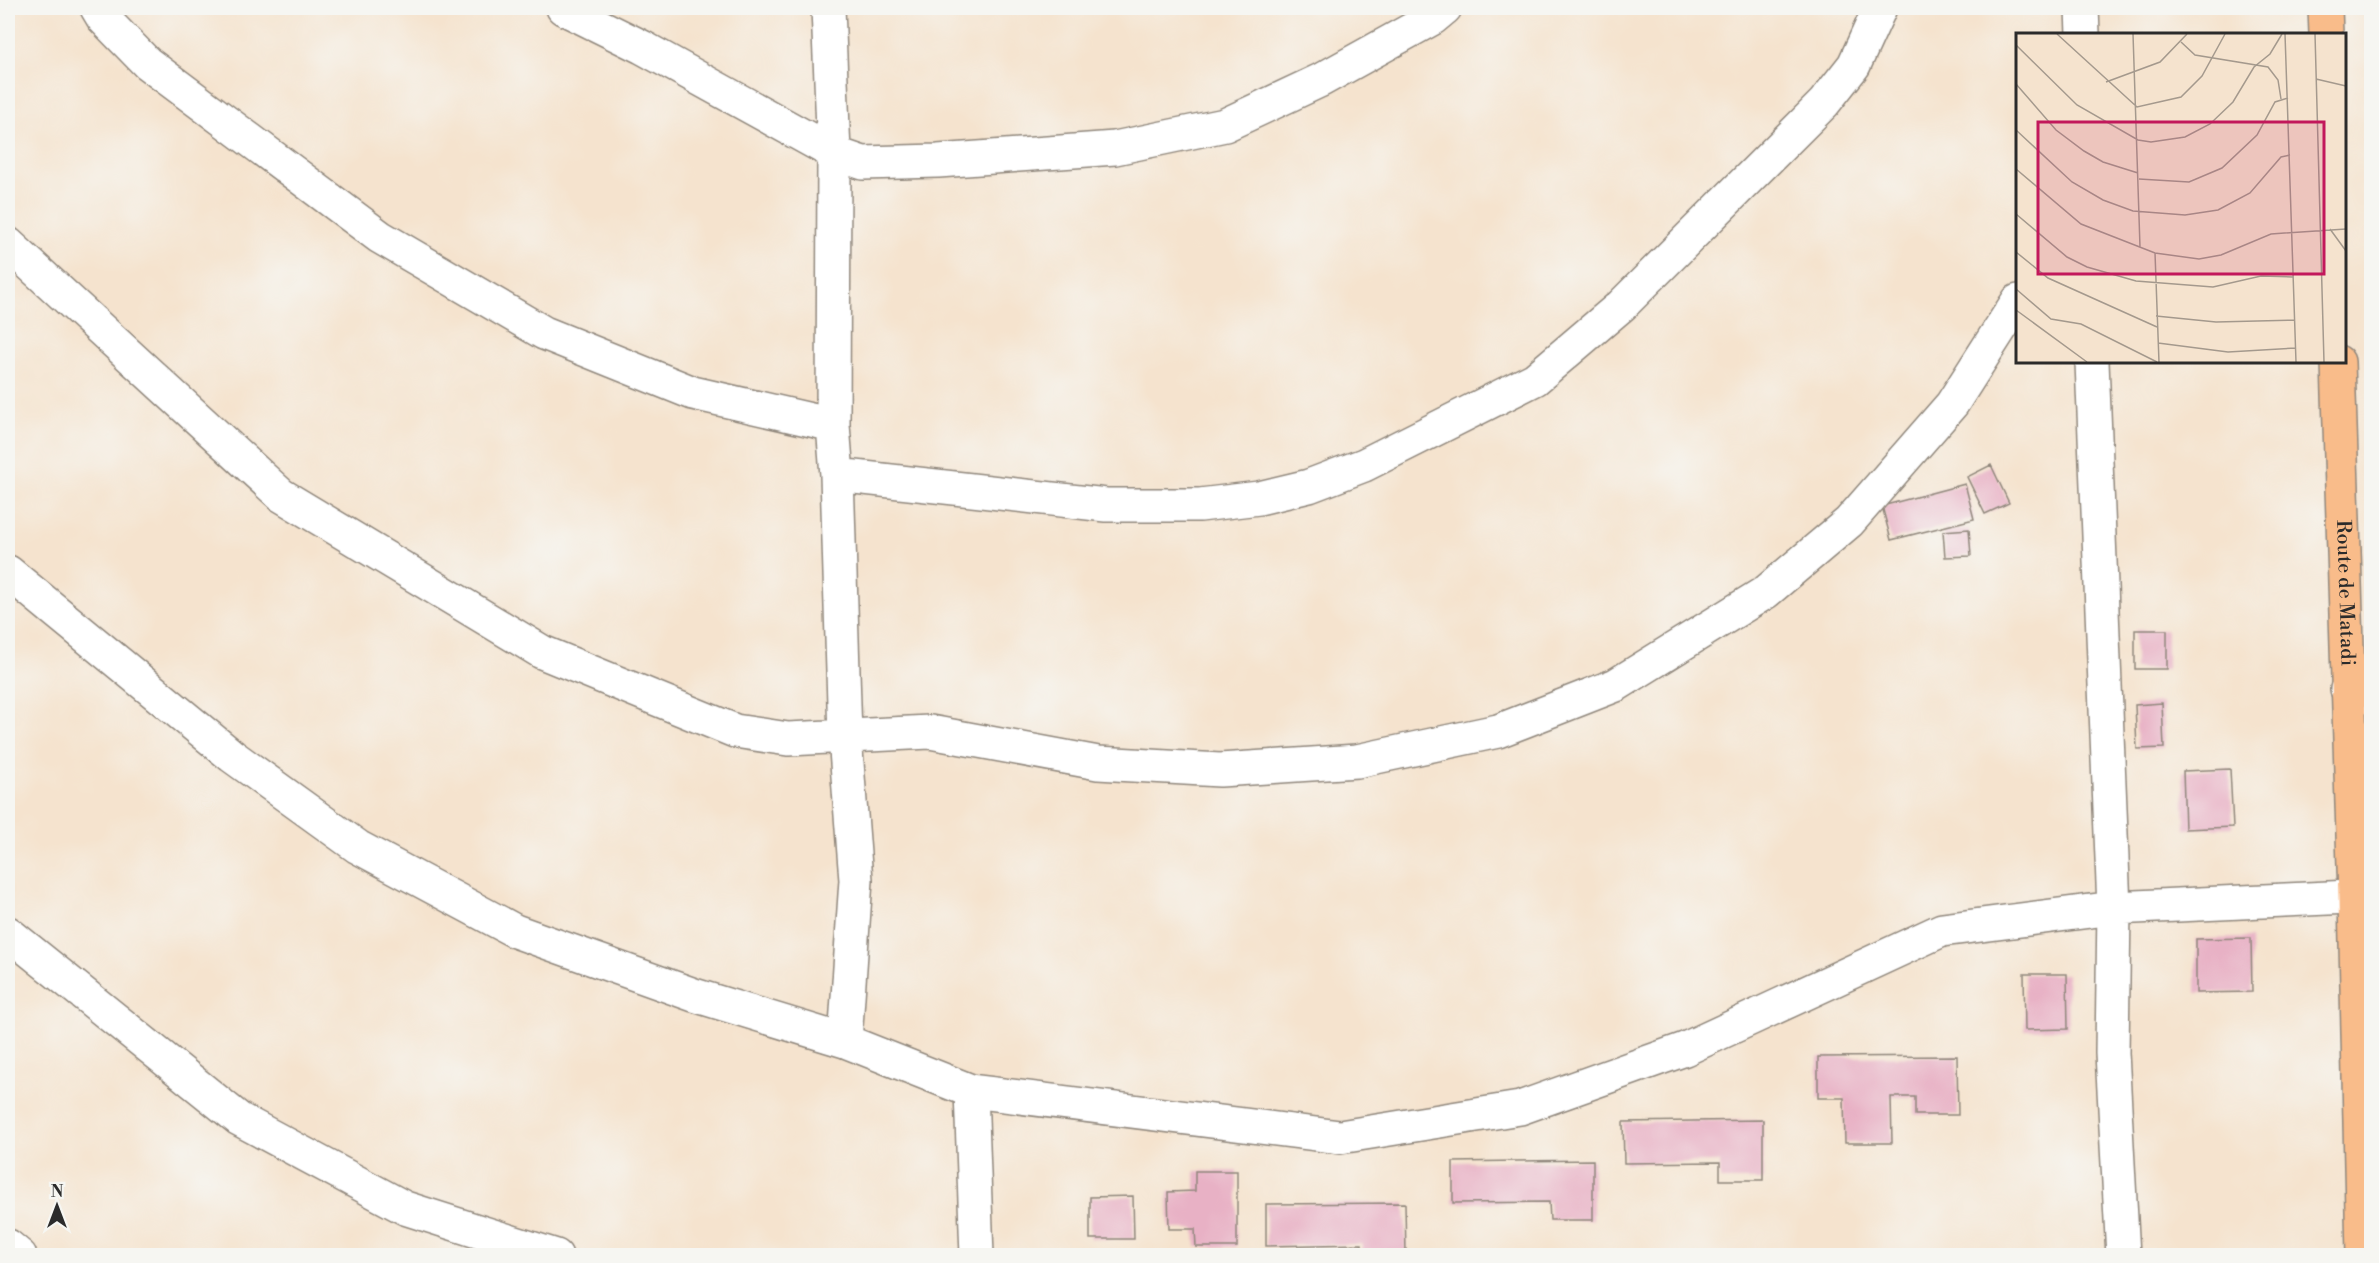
<svg xmlns="http://www.w3.org/2000/svg" width="2379" height="1263" viewBox="0 0 2379 1263" font-family="'Libre Bodoni',serif">
<style>
.building{fill:#e8b1c5}
.lines{fill:none;stroke-linecap:round;stroke-linejoin:round}
.minor-casing{stroke:#90877c;stroke-width:36}
.highway-casing{stroke:#90877c;stroke-width:36}
.minor{stroke:#fff;stroke-width:33}
.highway{stroke:#f9bc8a;stroke-width:33}
.labels{text-anchor:middle;dominant-baseline:central;stroke-width:6;stroke-linejoin:round;paint-order:stroke}
.street-label{font-size:20px;fill:#2b2b2b;stroke:#f6f6f2}
.inset-road{fill:none;stroke:#a4998d;stroke-width:1.5}
.view{fill:#c2185b;fill-opacity:0.15;stroke:#c2185b;stroke-width:3}
.inset-edge{fill:none;stroke:#2b2b2b;stroke-width:3}
</style>
<rect width="100%" height="100%" fill="#f6f6f2"/>
<filter id="ink" filterUnits="userSpaceOnUse"><feTurbulence type="fractalNoise" baseFrequency=".0167" numOctaves="2"/><feDisplacementMap in="SourceGraphic" scale="12" xChannelSelector="R" yChannelSelector="G"/><feConvolveMatrix kernelMatrix="1 2 1 2 8 2 1 2 1" color-interpolation-filters="sRGB"/></filter>
<filter id="wash" filterUnits="userSpaceOnUse"><feTurbulence type="fractalNoise" baseFrequency=".008" numOctaves="4" result="noise"/><feDisplacementMap in="SourceGraphic" scale="24" xChannelSelector="R" yChannelSelector="G"/><feGaussianBlur stdDeviation="1.35" result="paint"/><feColorMatrix in="noise" values="0 0 0 0 0 0 0 0 0 0 0 0 0 0 0 0 0 1.4 0 .05"/><feComposite in="paint" operator="in"/></filter>
<g filter="url(#wash)">
<rect width="100%" height="100%" fill="#f5e3ce"/>
<g id="blocks">
<path class="building" d="M1991,465L2009,503L1985,514L1967,477Z
M1965,484L1974,519L1891,540L1882,506Z
M1969,529L1971,556L1945,557L1943,531Z
M2135,630H2167V669H2135Z
M2162,703L2164,748L2137,749L2135,705Z
M2230,769L2233,827L2185,829L2183,771Z
M2251,938L2252,992L2196,993V939Z
M2024,974H2067L2068,1029L2025,1030Z
M1957,1056L1958,1115H1915V1097H1891L1892,1143H1845L1844,1098H1818V1057Z
M1763,1120V1180H1720V1162L1624,1163L1623,1122Z
M1593,1160V1220H1550L1549,1202L1453,1203V1162Z
M1195,1171H1237V1247H1196L1195,1229H1169L1168,1192L1195,1191Z
M1133,1196L1134,1239H1090V1197Z
M1405,1203L1406,1256H1362V1244L1266,1246V1204Z"/>
</g>
</g>
<g filter="url(#ink)">
<use href="#blocks" fill-opacity="0" stroke="#90877c" stroke-width="1.5"/>
<g class="lines">
<g class="minor-casing">
<path id="minor" d="M97,8L103,18L147,63L380,237L544,333L693,393L833,425
M563,8L642,47L834,153L863,163L938,161L1115,148L1225,125L1321,80L1433,18L1445,8
M828,8L834,153L833,425L837,475L845,737L856,880L845,1041
M2082,8L2083,34
M8,244L281,495L542,652L735,731L788,739L930,732L1098,763L1220,770L1357,761L1498,731L1616,685L1766,592L1849,522L1952,404L2018,301
M2092,362L2114,908L2112,1053L2123,1256
M837,475L1106,505H1200L1259,498L1309,486L1364,465L1535,379L1622,305L1824,103L1854,65L1880,8
M8,572L232,756L358,847L515,931L694,995L845,1041L971,1091L1340,1137L1520,1108L1685,1049L1942,930L2114,908L2372,896
M2347,689L2372,698
M8,933L239,1119L405,1208L556,1256
M971,1091L977,1256
M8,1246L20,1256"/>
</g>
<g class="highway-casing">
<g id="highway">
<path d="M2325,8L2326,34"/>
<path id="s1" d="M2338,362L2355,898L2363,1256"/>
</g>
</g>
<use href="#minor" class="minor"/>
<use href="#highway" class="highway"/>
</g>
</g>
<g class="labels">
<g class="street-label">
<text stroke="none"><textPath href="#s1" startOffset="231">Route de Matadi</textPath></text>
</g>
</g>
<g transform="translate(2016 33)">
<rect width="330" height="330" fill="#f5e3ce"/>
<path class="inset-road" d="M41,1L121,74L165,64L186,43L209,1M117,1L124,214M269,1L280,329M299,1L308,329M165,9L179,22L252,34L262,47L265,66M0,12L61,72L122,107L135,109L169,104L194,91L217,69L238,34L254,21L266,1M300,46L330,53M90,49L144,29L171,1M0,51L40,97L68,118L87,129L122,140M0,97L56,149L87,167L117,178L169,182L202,177L234,160L265,124L274,122M0,136L65,191L139,220L183,226L205,222L255,201L330,196M123,146L173,149L206,135L241,102L259,69L272,65M0,181L51,224L71,234L120,248L197,254L245,243L277,244M314,196L330,218M0,219L32,245L141,294M139,220L143,329M0,256L35,286L65,291L141,329M0,277L71,329M140,283L200,289L279,287M142,310L212,319L280,315"/>
<path class="view" d="M22,89H308V241H22Z"/>
<rect width="330" height="330" class="inset-edge"/>
</g>
<rect width="2379" height="1263" fill="none" stroke="#f6f6f2" stroke-width="30"/>
<g transform="translate(57 1206)" stroke="#f6f6f2" stroke-width="4.5" paint-order="stroke">
<path d="M0-4.5L10 22L0 15L-10 22Z" fill="#2b2b2b"/>
<text y="-9" font-size="16" font-weight="bold" text-anchor="middle" fill="#2b2b2b">N</text>
</g>
</svg>
